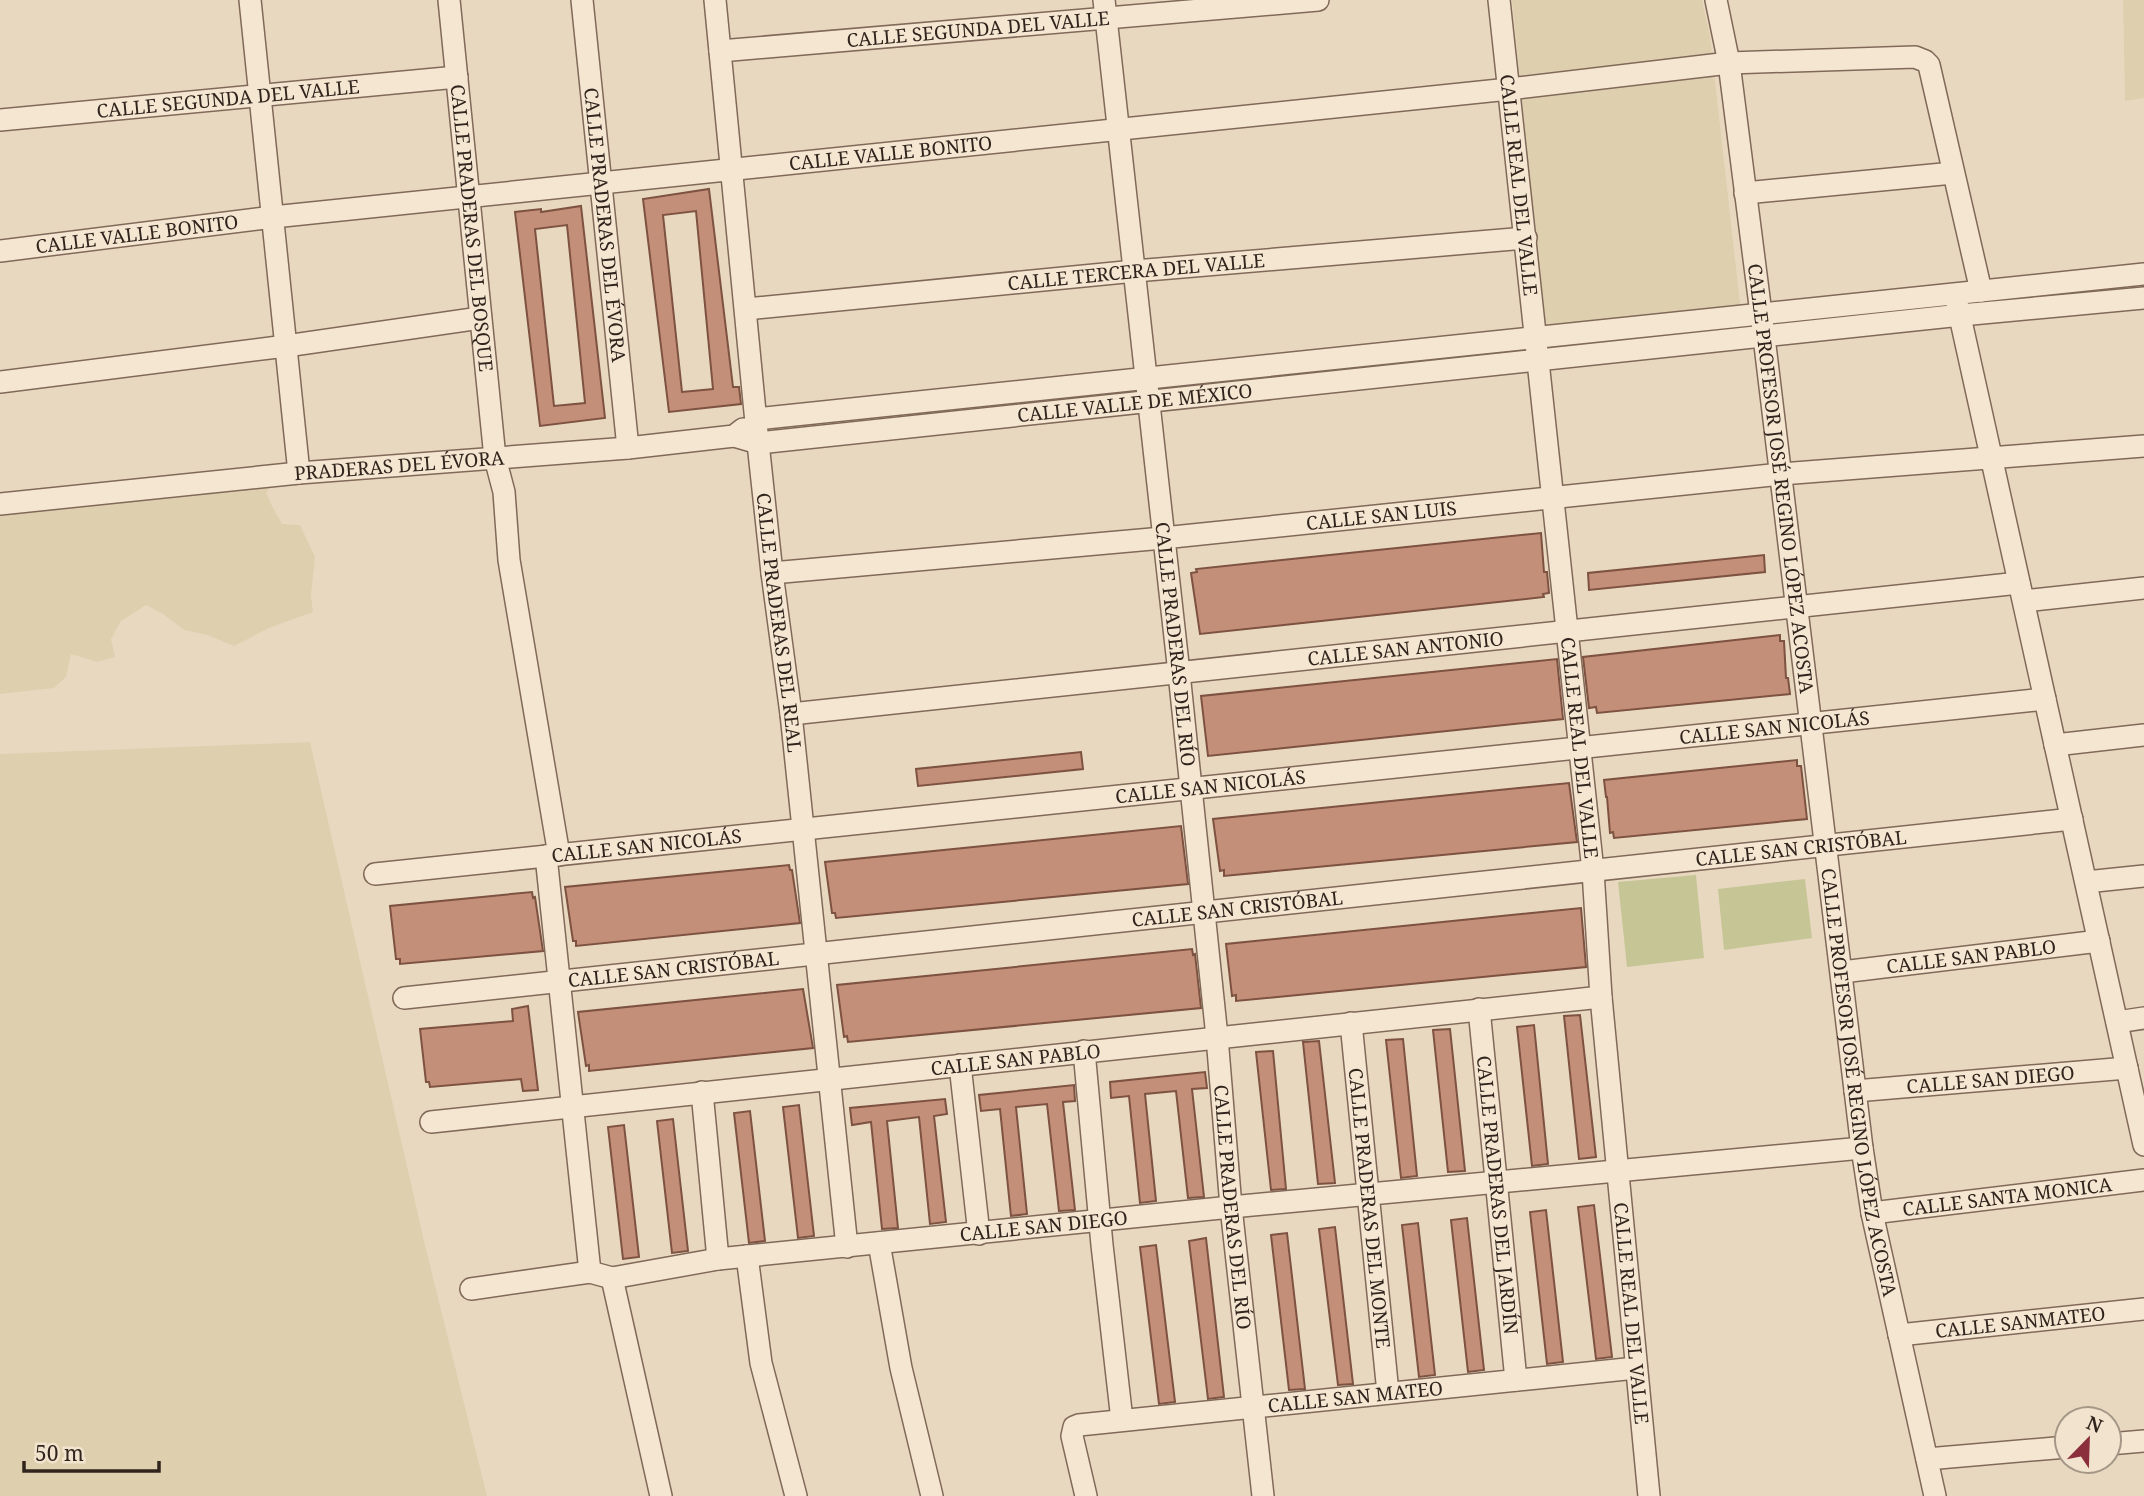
<svg xmlns="http://www.w3.org/2000/svg" width="2144" height="1496" viewBox="0 0 2144 1496" font-family="'Noto Serif',serif">
<style>
.farmland{fill:#ded0ae}
.green{fill:#c6c595}
.building{fill:#c48f78;stroke:#7d5241;stroke-width:2;fill-rule:evenodd}
.lines{fill:none;stroke-linecap:round;stroke-linejoin:round}
.minor-casing{stroke:#806959;stroke-width:24}
.minor{stroke:#f5e6d2;stroke-width:21}
.labels{text-anchor:middle;dominant-baseline:central;stroke-width:5;stroke-linejoin:round;paint-order:stroke}
.street-label{font-size:19px;fill:#31241d;stroke:#f1e3ce}
</style>
<rect width="100%" height="100%" fill="#e9d8c0"/>
<path class="farmland" d="M1512,0H1702L1710,36L1741,312L1545,336Z
M2123,0H2144V98L2125,101Z
M277,477L266,493L272,506L282,524L300,525L315,557L311,595L313,612L269,628L234,646L207,635L184,630L163,614L146,605L121,621L111,639L115,657L97,662L71,654L66,677L54,688L0,694V510Z
M310,742L425,1245L487,1496H0V754Z"/>
<path class="green" d="M1696,875L1704,958L1627,967L1618,882Z
M1805,879L1812,938L1724,950L1718,889Z"/>
<path class="building" d="M709,189L733,387H739L741,404L669,412L643,199ZM696,211L713,389L682,392L663,215Z
M581,206L605,418L540,426L515,212L541,209V212ZM567,225L585,403L554,406L535,229Z
M1541,533L1544,572H1547L1549,593L1543,594L1544,597L1200,634L1191,573L1197,572L1196,569Z
M1764,555L1765,572L1589,590L1588,573Z
M1780,635V641H1784L1786,678H1788L1790,694L1597,713L1596,707L1589,708L1583,657Z
M1557,659L1563,719L1208,756L1201,696Z
M1081,752L1083,769L918,786L916,769Z
M1797,760V766H1801L1807,819L1614,838L1613,832L1610,833L1607,797H1606L1604,780Z
M1569,783L1577,842L1224,876V870L1220,871L1213,819Z
M1181,826L1188,884L836,918L835,913H832L825,862Z
M789,865L790,870H792L800,923L576,946V941H573L565,887Z
M532,892L533,898L535,897L543,951L400,964V959H396L390,906Z
M1581,908L1586,967L1236,1001V995L1232,996L1226,944Z
M1192,949L1193,955L1195,954L1201,1008L848,1042L847,1036L844,1037L837,985Z
M803,989L813,1048L589,1071V1065L586,1066L578,1012Z
M528,1006L538,1090L523,1091L521,1079L430,1087L429,1082H426L420,1029L513,1021L512,1009Z
M1580,1015L1596,1157L1579,1159L1564,1016Z
M1534,1025L1548,1164L1532,1166L1517,1027Z
M1450,1029L1465,1171L1448,1172L1433,1030Z
M1403,1039L1417,1176L1401,1178L1386,1040Z
M1319,1041L1335,1183L1318,1184L1303,1042Z
M1273,1051L1286,1189L1271,1190L1256,1052Z
M1205,1072L1207,1088L1192,1089L1204,1197L1188,1198L1176,1091L1145,1094L1156,1201L1140,1203L1129,1096L1111,1098L1110,1082Z
M1074,1085L1075,1101L1063,1102L1075,1210L1059,1211L1047,1104L1016,1107L1027,1214L1011,1216L1000,1109L981,1111L979,1095Z
M945,1099L947,1114L934,1116L946,1222L930,1224L919,1117L887,1121L898,1228L882,1229L871,1122L852,1125L850,1108Z
M799,1105L814,1236L798,1238L783,1107Z
M750,1111L765,1241L749,1243L734,1113Z
M673,1119L688,1251L672,1253L657,1121Z
M624,1125L639,1257L623,1259L608,1127Z
M1594,1205L1612,1357L1596,1359L1578,1207Z
M1546,1210L1563,1362L1547,1364L1530,1212Z
M1467,1218L1484,1370L1468,1372L1451,1220Z
M1418,1223L1435,1375L1419,1377L1402,1225Z
M1335,1227L1353,1384L1338,1385L1319,1229Z
M1287,1233L1305,1389L1289,1390L1271,1235Z
M1206,1238L1224,1397L1208,1399L1189,1241Z
M1156,1245L1175,1402L1159,1404L1140,1247Z"/>
<g class="lines">
<g class="minor-casing">
<g id="minor">
<path d="M250,0L299,473"/>
<path id="s1" d="M449,0L495,458L504,492L509,560L559,855"/>
<path id="s2" d="M582,0L628,448"/>
<path id="s3" d="M715,0L758,443L772,573L791,714L847,1247"/>
<path id="s4" d="M1104,0L1179,673L1217,1037L1231,1207L1263,1496"/>
<path id="s5" d="M1499,0L1593,871L1601,997L1649,1496"/>
<path id="s6" d="M1716,0L1729,63L1764,337L1862,1148L1872,1213L1935,1496"/>
<path id="s7" d="M720,51L1318,0"/>
<path id="s8" d="M0,120L457,77"/>
<path d="M1745,193L1953,173"/>
<path id="s9" d="M0,251L273,217L1509,89L1729,63L1915,57L1925,61L1929,65L1981,291"/>
<path d="M1957,303L2144,1145"/>
<path id="s10" d="M746,309L1135,271L1526,238"/>
<path d="M0,382L286,346L480,318"/>
<path d="M756,419L2144,274"/>
<path id="s11" d="M734,436L758,443L1961,315L2144,298"/>
<path id="s12" d="M0,504L299,473L628,448L734,436L743,429"/>
<path id="s13" d="M772,573L1163,538L1781,474L2144,446"/>
<path d="M2024,601L2144,588"/>
<path id="s14" d="M791,714L2019,583"/>
<path d="M2055,745L2144,735"/>
<path d="M546,856L590,1272"/>
<path id="s15" d="M375,874L2045,699"/>
<path d="M2086,882L2144,876"/>
<path id="s16" d="M1842,972L2099,941"/>
<path id="s17" d="M404,998L2072,819"/>
<path id="s18" d="M1479,1009L1516,1380"/>
<path d="M2117,1022L2144,1018"/>
<path id="s19" d="M1351,1023L1388,1393"/>
<path d="M1084,1051L1102,1245L1122,1420"/>
<path d="M960,1065L979,1234"/>
<path id="s20" d="M1855,1091L2127,1068"/>
<path d="M702,1092L718,1259"/>
<path id="s21" d="M431,1122L1601,997"/>
<path id="s22" d="M1872,1213L2144,1180"/>
<path d="M879,1243L901,1368L932,1496"/>
<path d="M747,1256L761,1363L796,1496"/>
<path d="M612,1278L661,1496"/>
<path id="s23" d="M471,1289L590,1272L612,1278L718,1259L1231,1207L1862,1148"/>
<path id="s24" d="M1899,1335L2144,1309"/>
<path d="M2109,1444L2144,1441"/>
<path d="M1927,1459L2067,1447"/>
<path id="s25" d="M1086,1496L1072,1436L1074,1427L1079,1425L1636,1368"/>
</g>
</g>
<use href="#minor" class="minor"/>
</g>
<g class="labels">
<g class="street-label">
<text stroke="none"><textPath href="#s7" startOffset="259">CALLE SEGUNDA DEL VALLE</textPath></text>
<text stroke="none"><textPath href="#s8" startOffset="229">CALLE SEGUNDA DEL VALLE</textPath></text>
<text stroke="none"><textPath href="#s9" startOffset="896">CALLE VALLE BONITO</textPath></text>
<text stroke="none"><textPath href="#s5" startOffset="186">CALLE REAL DEL VALLE</textPath></text>
<text stroke="none"><textPath href="#s2" startOffset="226">CALLE PRADERAS DEL ÉVORA</textPath></text>
<text stroke="none"><textPath href="#s1" startOffset="229">CALLE PRADERAS DEL BOSQUE</textPath></text>
<text stroke="none"><textPath href="#s9" startOffset="138">CALLE VALLE BONITO</textPath></text>
<text stroke="none"><textPath href="#s10" startOffset="392">CALLE TERCERA DEL VALLE</textPath></text>
<text stroke="none"><textPath href="#s11" startOffset="404">CALLE VALLE DE MÉXICO</textPath></text>
<text stroke="none"><textPath href="#s12" startOffset="401">PRADERAS DEL ÉVORA</textPath></text>
<text stroke="none"><textPath href="#s6" startOffset="483">CALLE PROFESOR JOSÉ REGINO LÓPEZ ACOSTA</textPath></text>
<text stroke="none"><textPath href="#s13" startOffset="612">CALLE SAN LUIS</textPath></text>
<text stroke="none"><textPath href="#s3" startOffset="626">CALLE PRADERAS DEL REAL</textPath></text>
<text stroke="none"><textPath href="#s4" startOffset="648">CALLE PRADERAS DEL RÍO</textPath></text>
<text stroke="none"><textPath href="#s14" startOffset="618">CALLE SAN ANTONIO</textPath></text>
<text stroke="none"><textPath href="#s15" startOffset="1407">CALLE SAN NICOLÁS</textPath></text>
<text stroke="none"><textPath href="#s5" startOffset="752">CALLE REAL DEL VALLE</textPath></text>
<text stroke="none"><textPath href="#s15" startOffset="840">CALLE SAN NICOLÁS</textPath></text>
<text stroke="none"><textPath href="#s15" startOffset="273">CALLE SAN NICOLÁS</textPath></text>
<text stroke="none"><textPath href="#s17" startOffset="1405">CALLE SAN CRISTÓBAL</textPath></text>
<text stroke="none"><textPath href="#s17" startOffset="838">CALLE SAN CRISTÓBAL</textPath></text>
<text stroke="none"><textPath href="#s16" startOffset="130">CALLE SAN PABLO</textPath></text>
<text stroke="none"><textPath href="#s17" startOffset="271">CALLE SAN CRISTÓBAL</textPath></text>
<text stroke="none"><textPath href="#s21" startOffset="588">CALLE SAN PABLO</textPath></text>
<text stroke="none"><textPath href="#s20" startOffset="136">CALLE SAN DIEGO</textPath></text>
<text stroke="none"><textPath href="#s6" startOffset="1092">CALLE PROFESOR JOSÉ REGINO LÓPEZ ACOSTA</textPath></text>
<text stroke="none"><textPath href="#s18" startOffset="187">CALLE PRADERAS DEL JARDÍN</textPath></text>
<text stroke="none"><textPath href="#s22" startOffset="136">CALLE SANTA MONICA</textPath></text>
<text stroke="none"><textPath href="#s4" startOffset="1214">CALLE PRADERAS DEL RÍO</textPath></text>
<text stroke="none"><textPath href="#s19" startOffset="186">CALLE PRADERAS DEL MONTE</textPath></text>
<text stroke="none"><textPath href="#s23" startOffset="578">CALLE SAN DIEGO</textPath></text>
<text stroke="none"><textPath href="#s5" startOffset="1320">CALLE REAL DEL VALLE</textPath></text>
<text stroke="none"><textPath href="#s24" startOffset="122">CALLE SANMATEO</textPath></text>
<text stroke="none"><textPath href="#s25" startOffset="354">CALLE SAN MATEO</textPath></text>
</g>
</g>
<g transform="translate(2088 1440) rotate(23)"><circle r="33" fill="#f1e3ce" stroke="#a49787" stroke-width="2"/>
<path d="M0-5L12 26L0 18L-12 26Z" fill="#8a2f3b"/>
<text y="-10" font-size="19" font-weight="bold" text-anchor="middle" fill="#31241d">N</text>
</g>
<path d="M24 1461v10h135v-10" fill="none" stroke="#31241d" stroke-width="3.5"/>
<text x="35" y="1461" font-size="21" fill="#31241d" stroke="#f1e3ce" stroke-width="5" paint-order="stroke">50 m</text>
</svg>
